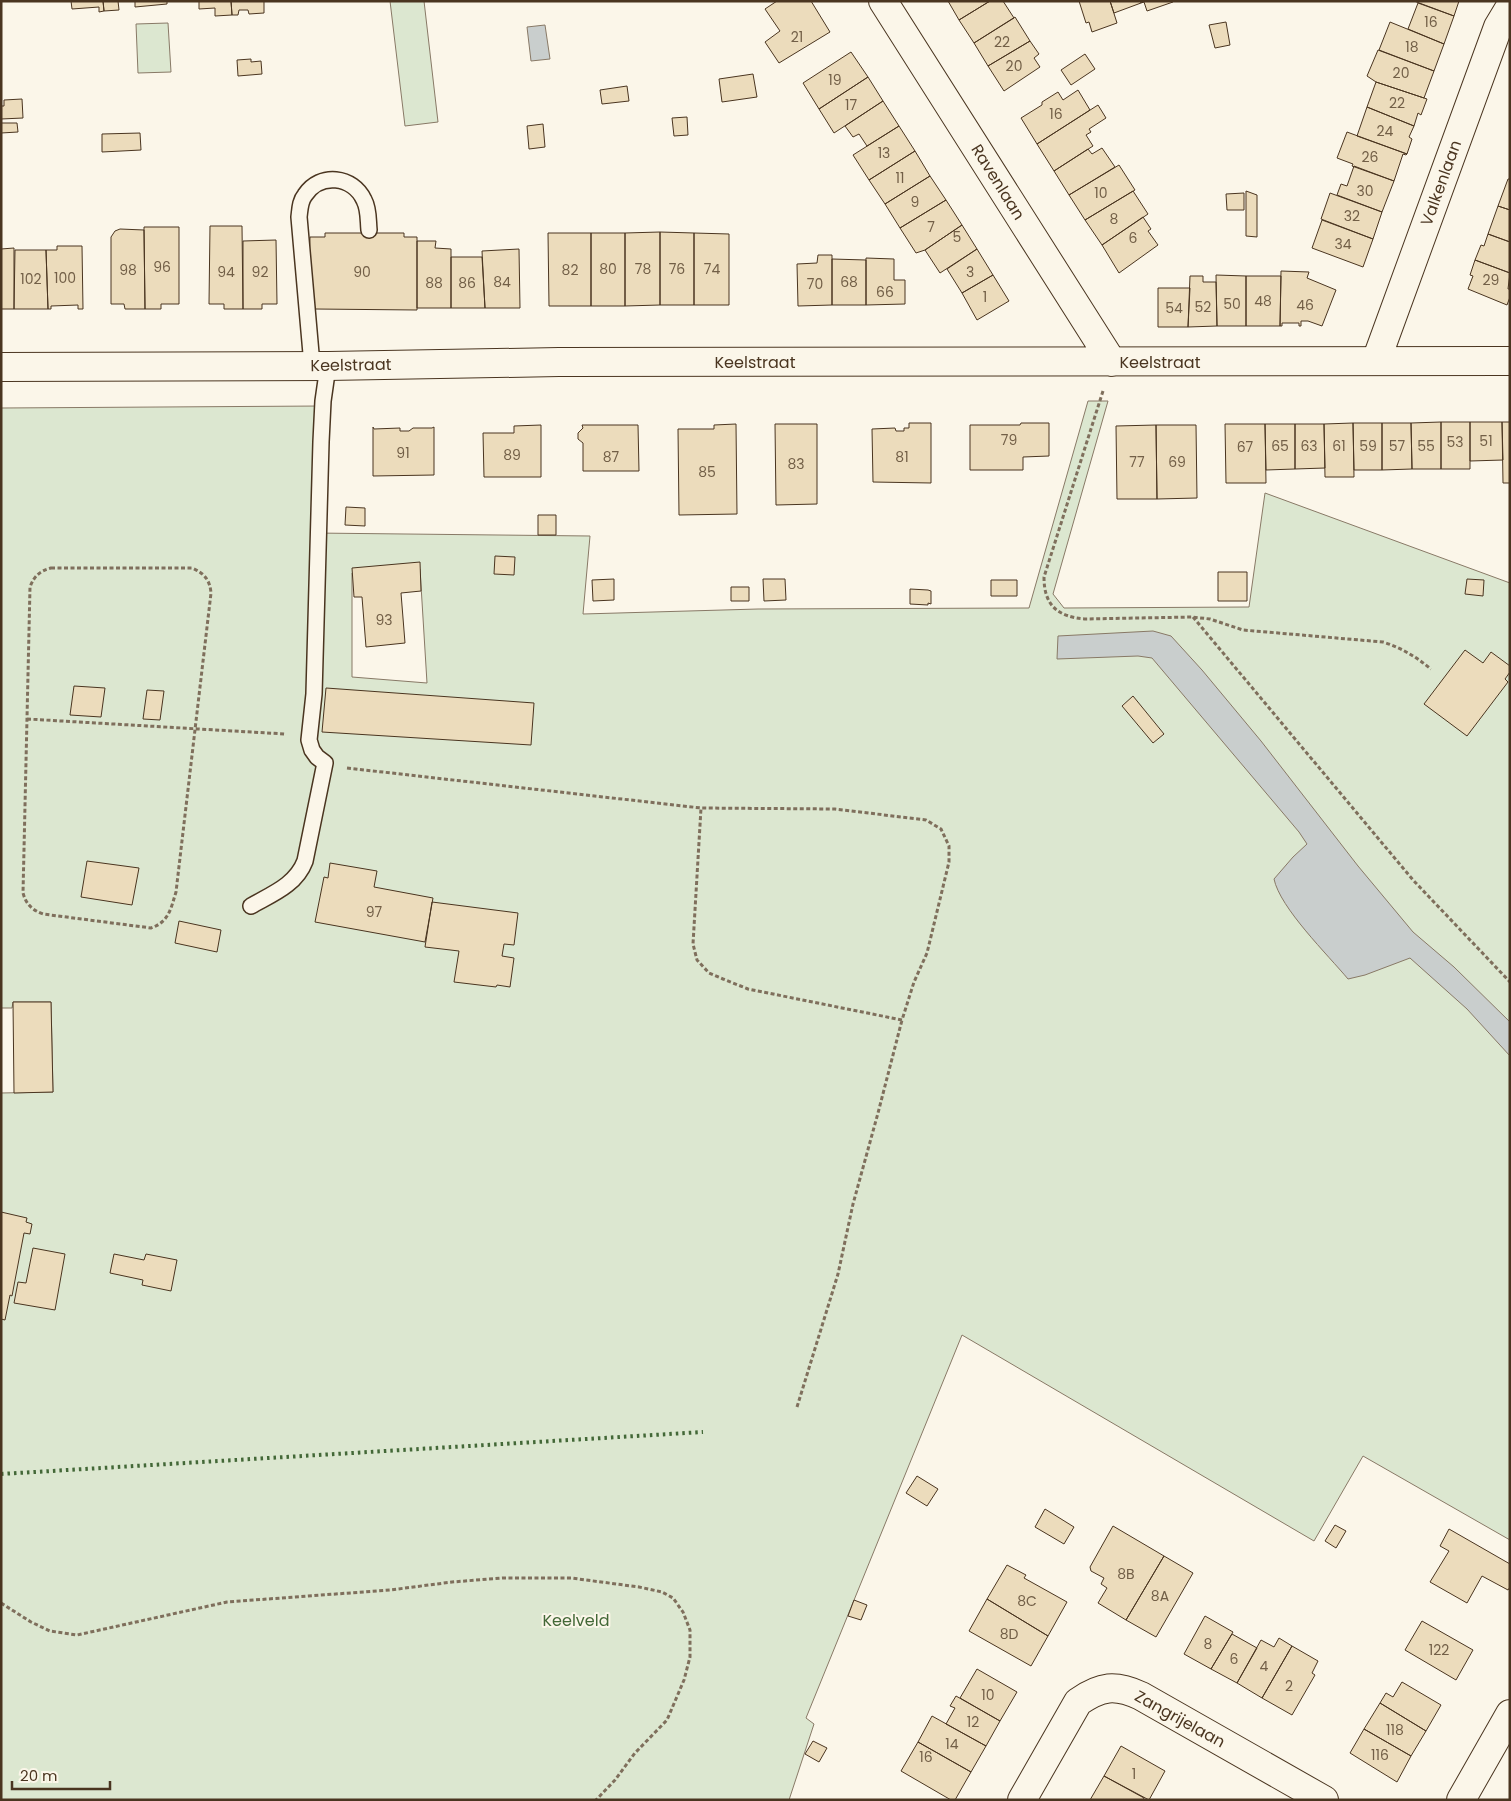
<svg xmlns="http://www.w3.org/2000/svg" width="1511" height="1801" viewBox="0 0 1511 1801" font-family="Poppins,sans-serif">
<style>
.green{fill:#dce7d0;stroke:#887966;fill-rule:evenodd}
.water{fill:#c9cecd;stroke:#887966}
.building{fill:#ecdcbc;stroke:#4a3520}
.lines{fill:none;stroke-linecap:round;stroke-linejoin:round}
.service-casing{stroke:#4a3520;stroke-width:18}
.minor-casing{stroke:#4a3520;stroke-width:30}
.tertiary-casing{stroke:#4a3520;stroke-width:30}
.path{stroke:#7f6f5c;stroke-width:3;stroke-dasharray:4 2.5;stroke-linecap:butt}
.service{stroke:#fbf6e9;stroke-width:15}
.minor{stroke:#fbf6e9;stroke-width:28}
.tertiary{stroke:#fbf6e9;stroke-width:28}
.hedge{stroke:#436837;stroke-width:4;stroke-dasharray:2.5 4;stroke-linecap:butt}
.labels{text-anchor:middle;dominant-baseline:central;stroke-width:4;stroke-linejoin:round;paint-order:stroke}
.number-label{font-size:14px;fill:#725f47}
.street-label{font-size:16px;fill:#4a3520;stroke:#fbf6e9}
.park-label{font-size:16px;fill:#436837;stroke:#fbf6e9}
</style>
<rect width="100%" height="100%" fill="#fbf6e9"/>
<path class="green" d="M390,1H424L438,122L405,126Z
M168,23L171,72L138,73L136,24Z
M1088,401H1108L1053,594L1064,608L1249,607L1265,493L1510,583V1540L1363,1456L1314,1541L962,1335L806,1718L814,1724L789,1800H1V1093L53,1092L51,1002H13L12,1008H1V408L321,406L313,533L590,536L583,614L758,609L1029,608ZM420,569L427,683L352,677V573Z"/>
<path class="water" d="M545,25L550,59L531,61L527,27Z
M1153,631L1171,636L1202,670L1261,741L1358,866L1413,932L1454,967L1510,1022V1056L1467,1009L1410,958L1365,975L1348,979C1328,955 1280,908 1274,879L1293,857L1307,844L1299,832L1152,658L1138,656L1057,659L1058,636Z"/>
<path class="building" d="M71,1H103L104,11L99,12V7L72,9Z
M103,1H118L119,10L104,11Z
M135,1H167V4L135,7Z
M199,1H231L232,15L215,16V8L199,9Z
M231,1H264V13L249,14L248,10H239L238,15H232Z
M777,1H811L830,32L779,63L765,42L780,31L765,9Z
M948,1H990L959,20Z
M990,1H1003L1014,18L974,43L959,20Z
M1079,1H1110L1117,23L1092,32L1089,22L1086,23Z
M1110,1H1141V3L1114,13Z
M1141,1H1173V2L1147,11L1144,2L1141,3Z
M1414,1H1459L1454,16Z
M1418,3L1454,16L1444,44L1408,29Z
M1015,17L1030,41L988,66L974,43Z
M1226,22L1230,45L1215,48L1209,25Z
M1390,22L1444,44L1434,71L1379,50Z
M1030,41L1039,54L1034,58L1040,67L1004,91L988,66Z
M1378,50L1434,71L1424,98L1376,82L1367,76Z
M851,52L868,77L819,109L803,83Z
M1085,54L1095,69L1071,85L1061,70Z
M251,59V62L261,61L262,74L238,76L237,60Z
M753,74L757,97L722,102L719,79Z
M868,77L883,101L834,133L819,109Z
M1376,82L1427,99L1421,115L1418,113L1414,126L1367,107Z
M627,86L629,101L602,104L600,90Z
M1078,90L1090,110L1037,144L1021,118L1042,105V102L1058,92L1063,100Z
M22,99L23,118L1,119V106H4V100Z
M883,101L899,126L867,146L859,134L853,137L845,126Z
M1098,105L1106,118L1089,129L1091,132L1086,135L1093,146L1054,171L1037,144Z
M1367,107L1414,126L1409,137L1412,139L1407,154L1357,136Z
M687,117L688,135L674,136L672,118Z
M1,123H17L18,132L1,133Z
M543,124L545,147L529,149L527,126Z
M899,126L915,151L869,180L853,155Z
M1347,132L1407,154L1406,155L1403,154L1394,181L1352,166L1353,164L1337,158Z
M140,133L141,150L102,152V134Z
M1102,148L1115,167L1069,195L1054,171L1088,149L1092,154Z
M915,151L930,176L885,204L869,180Z
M1119,165L1135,190L1085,220L1069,195Z
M1354,166L1394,181L1382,212L1337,195L1341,184L1347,186Z
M930,176L946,200L900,228L885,204Z
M1508,179H1510V210L1498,206Z
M1133,191L1148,214L1102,245L1085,220Z
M1246,191L1257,195V237L1246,236Z
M1244,193V210H1227L1226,194Z
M1330,193L1382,212L1373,239L1321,219Z
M946,200L962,225L925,250L916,253L900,228Z
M1498,206L1510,210V242L1488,234Z
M1143,217L1151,229L1148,231L1158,245L1119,273L1102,245Z
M1322,220L1373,239L1363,267L1312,248Z
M962,225L977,249L940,273L925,250Z
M210,226H242L243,309H224V304H209Z
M144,227H179V304H161V309H145Z
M120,229L144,230L145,309H125L124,304H111V237L115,231Z
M660,232L694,233V305H660Z
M660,232V305L625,306V233Z
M325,233H404V237H417V310L315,309L309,263L310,237H325Z
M548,233H591V306H549Z
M591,233H625V306H591Z
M694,233L729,234V305H694Z
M1488,234L1510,242V273L1475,260L1481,245L1484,246Z
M276,240L277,304H262V309H243V241Z
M417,241H436L435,248L451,249V308H417Z
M57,246H82L83,309H78V305L51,306V309H48L46,250H57Z
M14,248V309H1V249Z
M519,249L520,308H485L482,251Z
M977,249L993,275L962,293L947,269Z
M15,250H46L48,309H14Z
M818,255H832V305L798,306L797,264L817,263Z
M451,257H482L485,308H451Z
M866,258L894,259V280H905V304L866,305Z
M832,259L866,260V305H832Z
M1475,260L1510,273L1508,289H1510V297L1507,305L1468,289L1473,276L1470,275Z
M1281,271L1309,272L1307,278L1336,290L1322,326L1308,321H1301V326H1299V323H1282V326H1280Z
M993,275L1009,301L977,320L962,293Z
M1216,275L1246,276V326H1217Z
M1190,276H1203V282H1216L1217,326L1188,327Z
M1246,276H1281L1280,326H1246Z
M1158,288H1190L1188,327H1158Z
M1441,422H1470V469H1441Z
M1441,422V469H1412L1411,423Z
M1470,422H1502L1503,460L1470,461Z
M1502,422H1510V483H1503Z
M909,423H931V483L873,482L872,429L895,428L896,431H904V428H909Z
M1021,423H1049V456L1023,457V470H970V425H1020Z
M1353,423H1382V470H1354Z
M1353,423L1354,477H1325L1324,424Z
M1382,423H1411L1412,469L1382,470Z
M736,424L737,514L679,515L678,429H714V425Z
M775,424H817V504L776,505Z
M1225,424H1265L1266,483H1226Z
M1265,424H1295V469L1266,470Z
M1295,424H1324L1325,468L1295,469Z
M541,425V477H484L483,433H514V426Z
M582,425H638L639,471H583V443L578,439V433L583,428Z
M1156,425L1157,499H1117L1116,426Z
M1156,425H1196L1197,498L1157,499Z
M373,427L374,429L400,428V431H409L413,428H432L434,427V475L373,476Z
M346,507L365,508V526L345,525Z
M538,515H556V535H538Z
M495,556L515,557L514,575L494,574Z
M420,562L421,591L401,593L405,643L366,647L362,597H354L352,568Z
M1218,572H1247V601H1218Z
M614,579V600L593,601L592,580Z
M763,579H785L786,600L764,601Z
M1467,579L1484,580L1483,596L1465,594Z
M991,580H1017V596H991Z
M731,587H749V601H731Z
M910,589L928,590L931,591V604L928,603V605L910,604Z
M1465,650L1483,663L1491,652L1510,666V672L1505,679L1508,682L1467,736L1424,704Z
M74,686L105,688L101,717L70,715Z
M326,688L534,703L531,745L322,732Z
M147,690L164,691L160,720L143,719Z
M1133,696L1164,734L1153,743L1122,706Z
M87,861L139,868L132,905L81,897Z
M330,863L377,871L374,887L433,898L425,942L315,922L324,877L328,878Z
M432,902L518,913L514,945L504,944L502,956L514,958L510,987L497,985L496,987L454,982L459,951L425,947Z
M179,921L221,930L217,952L175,943Z
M13,1002H51L53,1092L14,1093Z
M1,1212L27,1218L26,1222L32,1224L30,1234L24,1233L12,1296L10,1295L5,1320L1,1319Z
M33,1248L65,1254L55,1310L14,1303L18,1282L26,1283Z
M114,1254L144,1260L146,1254L177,1260L171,1291L142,1285L143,1280L110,1273Z
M917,1476L938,1489L927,1506L906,1493Z
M1045,1509L1074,1527L1064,1544L1035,1527Z
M1335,1525L1346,1531L1336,1548L1325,1541Z
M1113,1526L1164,1556L1126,1620L1098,1603L1107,1588L1101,1584L1104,1578L1091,1571L1090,1567Z
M1449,1529L1510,1564V1587L1508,1590L1482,1576L1467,1603L1430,1582L1449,1551L1440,1546Z
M1164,1556L1193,1573L1156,1637L1126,1620Z
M1007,1565L1026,1575L1024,1578L1067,1602L1048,1636L987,1599Z
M987,1599L1048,1636L1031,1666L969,1631Z
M854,1600L867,1605L861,1620L848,1616Z
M1205,1616L1233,1632L1211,1669L1184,1654Z
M1422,1621L1473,1650L1456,1680L1405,1650Z
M1232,1634L1257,1648L1237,1683L1211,1669Z
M1279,1638L1292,1646L1262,1698L1237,1683L1261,1640L1274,1647Z
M1292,1646L1318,1661L1312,1673L1315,1675L1292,1715L1262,1698Z
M977,1669L1017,1692L1000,1721L960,1698Z
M1402,1682L1441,1705L1426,1731L1380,1703L1386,1693L1393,1697Z
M956,1696L1000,1721L986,1746L946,1724L955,1708L950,1706Z
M1380,1703L1426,1731L1411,1756L1364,1729Z
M932,1716L986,1746L971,1772L918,1742Z
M1364,1729L1411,1756L1397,1782L1350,1753Z
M813,1741L827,1748L819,1762L805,1754Z
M918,1742L971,1772L955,1800H951L901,1771Z
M1121,1746L1165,1771L1149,1800L1104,1776Z
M1104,1776L1144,1798L1143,1800H1090Z"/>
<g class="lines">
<g class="service-casing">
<path id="service" d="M312,365L299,217C300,209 300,201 305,195C320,172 353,176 364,200C369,209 368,220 369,230
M251,906C272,894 296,885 305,861L325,763L317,757L312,750L309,740L314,694L321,442L323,401L328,366"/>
</g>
<g class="minor-casing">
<path id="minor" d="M883,1L1112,362
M1376,361L1498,27L1510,7
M1,367L328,366L559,362L1510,361
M1022,1800L1078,1702C1101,1686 1115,1684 1141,1696L1324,1800"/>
</g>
<g class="tertiary-casing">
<path id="tertiary" d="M1461,1800L1510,1714"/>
</g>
<path class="path" d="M1103,391L1044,577C1044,605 1057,617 1086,619L1192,617L1210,619L1243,630L1383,642C1402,648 1416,657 1431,669
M51,568H192C204,573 210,580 211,593L176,892C171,908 169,922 151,928L43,914C32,910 26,904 23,893L30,587C34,576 40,571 51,568Z
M1193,617L1413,880L1510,982
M27,719L286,734
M347,768L701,808L835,809L926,820L941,829L949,846V862L927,953L914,982L902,1020L748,989L723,979L709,973L697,960L693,944L701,808
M797,1407L838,1274L853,1204L878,1113L902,1020
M1,1603L31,1622L50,1631L77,1635L227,1602L390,1590L452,1582L503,1578H571L639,1587L662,1592L673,1598L683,1612L690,1630V1657L684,1680L667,1720L635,1753L615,1780L596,1800"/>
<use href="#service" class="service"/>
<use href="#minor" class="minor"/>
<use href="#tertiary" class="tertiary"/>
<path class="hedge" d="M1,1474L703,1432"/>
</g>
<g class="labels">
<g class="number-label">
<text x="1431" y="22">16</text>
<text x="797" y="37">21</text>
<text x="1002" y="42">22</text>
<text x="1412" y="47">18</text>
<text x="1014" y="66">20</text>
<text x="1401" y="73">20</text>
<text x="835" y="80">19</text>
<text x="1397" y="103">22</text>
<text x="851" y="105">17</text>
<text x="1056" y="114">16</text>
<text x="1385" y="131">24</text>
<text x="884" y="153">13</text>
<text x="1370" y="157">26</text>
<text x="900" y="178">11</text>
<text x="1365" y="191">30</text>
<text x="1101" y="193">10</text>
<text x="915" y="202">9</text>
<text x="1352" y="216">32</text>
<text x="1114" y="219">8</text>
<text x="931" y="227">7</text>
<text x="957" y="237">5</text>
<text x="1133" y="238">6</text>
<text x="1343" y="244">34</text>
<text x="162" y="267">96</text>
<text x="608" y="269">80</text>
<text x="643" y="269">78</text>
<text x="677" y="269">76</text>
<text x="712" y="269">74</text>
<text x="128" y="270">98</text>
<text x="570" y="270">82</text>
<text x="226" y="272">94</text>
<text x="260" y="272">92</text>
<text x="362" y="272">90</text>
<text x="970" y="272">3</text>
<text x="65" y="278">100</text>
<text x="31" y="279">102</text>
<text x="1491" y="280">29</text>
<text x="502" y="282">84</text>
<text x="849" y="282">68</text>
<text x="434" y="283">88</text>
<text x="467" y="283">86</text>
<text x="815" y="284">70</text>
<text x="885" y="292">66</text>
<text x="985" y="297">1</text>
<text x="1263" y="301">48</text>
<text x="1232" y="304">50</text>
<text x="1305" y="305">46</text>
<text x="1203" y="307">52</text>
<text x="1174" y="308">54</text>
<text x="1009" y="440">79</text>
<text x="1486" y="441">51</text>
<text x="1455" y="442">53</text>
<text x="1280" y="446">65</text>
<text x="1309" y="446">63</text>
<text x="1339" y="446">61</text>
<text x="1368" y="446">59</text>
<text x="1397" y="446">57</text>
<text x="1426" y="446">55</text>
<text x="1245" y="447">67</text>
<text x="403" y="453">91</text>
<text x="512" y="455">89</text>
<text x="611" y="457">87</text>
<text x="902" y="457">81</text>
<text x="1137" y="462">77</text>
<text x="1177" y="462">69</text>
<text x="796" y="464">83</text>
<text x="707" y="472">85</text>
<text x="384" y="620">93</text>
<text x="374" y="912">97</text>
<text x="1126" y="1574">8B</text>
<text x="1160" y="1596">8A</text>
<text x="1027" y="1601">8C</text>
<text x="1009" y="1634">8D</text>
<text x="1208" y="1644">8</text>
<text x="1439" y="1650">122</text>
<text x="1234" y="1659">6</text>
<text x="1264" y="1666">4</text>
<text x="1289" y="1686">2</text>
<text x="988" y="1695">10</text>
<text x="973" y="1722">12</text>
<text x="1395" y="1730">118</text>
<text x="952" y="1744">14</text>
<text x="1380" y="1755">116</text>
<text x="926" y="1757">16</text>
<text x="1134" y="1774">1</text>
</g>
<g class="street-label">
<text transform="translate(998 182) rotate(58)">Ravenlaan</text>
<text transform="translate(1441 183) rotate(-70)">Valkenlaan</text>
<text x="755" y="362">Keelstraat</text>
<text x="1160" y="362">Keelstraat</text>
<text transform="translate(351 365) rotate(-1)">Keelstraat</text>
<text transform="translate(1180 1719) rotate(29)">Zangrijelaan</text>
</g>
<g class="park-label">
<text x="576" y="1620">Keelveld</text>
</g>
</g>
<rect width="1511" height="1801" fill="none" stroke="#4a3520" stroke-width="5"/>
<path d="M12 1781v8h98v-8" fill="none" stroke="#4a3520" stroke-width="2.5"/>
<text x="20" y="1781" font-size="15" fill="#4a3520" stroke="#fbf6e9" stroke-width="4" paint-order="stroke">20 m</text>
</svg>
